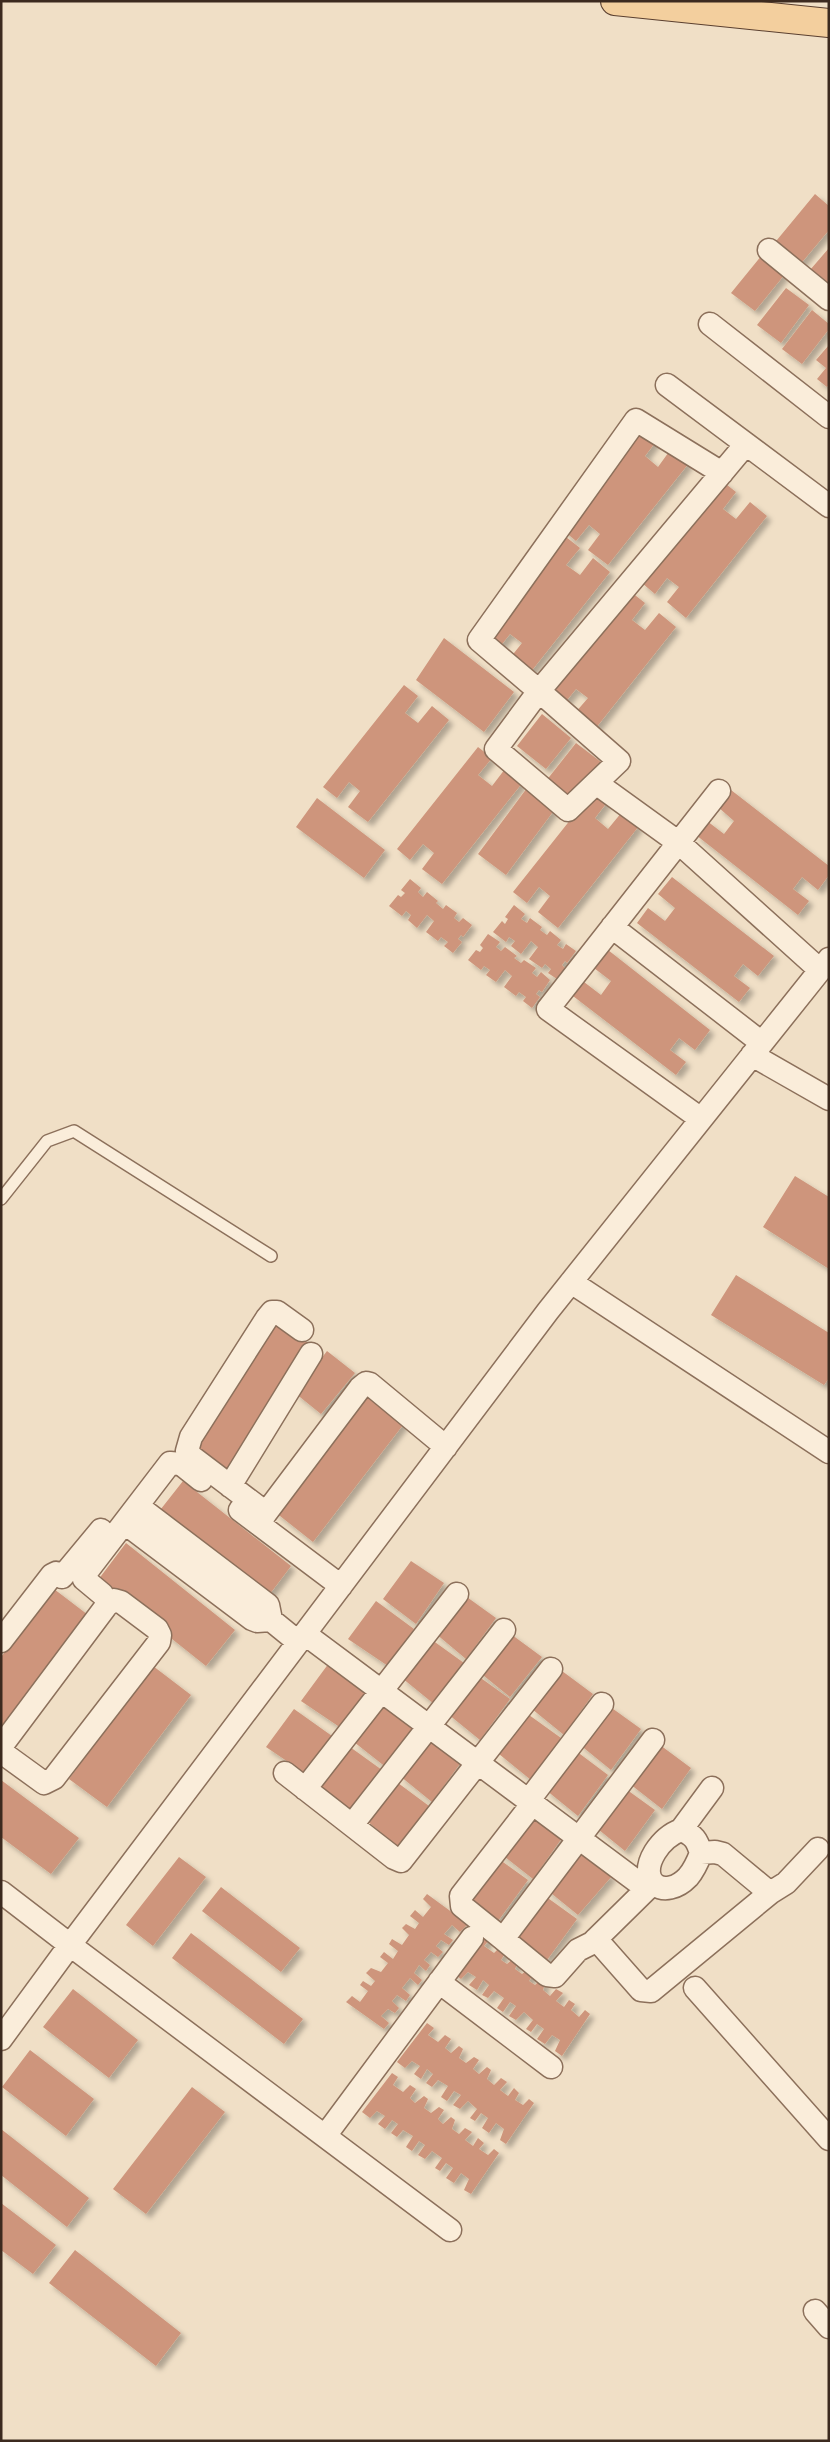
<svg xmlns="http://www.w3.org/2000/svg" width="830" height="2442" viewBox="0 0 830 2442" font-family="'Crimson Pro',serif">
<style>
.building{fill:#ce957b;filter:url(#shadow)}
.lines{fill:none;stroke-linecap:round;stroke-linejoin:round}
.lane-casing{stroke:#8c705b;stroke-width:14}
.street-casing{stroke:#8c705b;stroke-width:25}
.primary-casing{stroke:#5a3f2f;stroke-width:30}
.lane{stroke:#faedda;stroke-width:11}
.street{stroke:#faedda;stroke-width:22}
.primary{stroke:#f3cf9e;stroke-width:28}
</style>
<defs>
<filter id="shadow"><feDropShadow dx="4.5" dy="4.5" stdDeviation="2.5" flood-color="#0004"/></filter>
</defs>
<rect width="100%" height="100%" fill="#f0dfc6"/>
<path class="building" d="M815,194L829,206V230L798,267L772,246Z
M829,248V286L810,270Z
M762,255L785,274L755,311L731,293Z
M786,288L809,305L781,343L757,325Z
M812,310L829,324V329L802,364L782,349Z
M829,345V384L827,387L817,379L826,368L816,360Z
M644,428L658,439L645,456L658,467L671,449L689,463L608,565L588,550L600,534L589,525L576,541L563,530Z
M722,481L736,492L723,509L736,519L750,502L767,516L686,618L667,602L679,587L667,578L655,594L642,583Z
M566,537L580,548L566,565L580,575L593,558L610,572L529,674L510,658L522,643L510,634L498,649L484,639Z
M631,592L645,603L632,620L645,630L659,613L676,627L595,729L575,713L588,698L576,689L563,705L550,694Z
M444,638L514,692L484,732L416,680Z
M404,685L418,696L405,713L418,723L432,706L449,720L368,822L348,807L360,791L349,782L337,798L323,787Z
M542,714L571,738L546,769L517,746Z
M576,743L601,762L571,800L546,781Z
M478,747L492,758L478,775L492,786L505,769L523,782L442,884L422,869L434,853L423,844L410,860L397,849Z
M527,788L555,809L506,875L478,854Z
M594,790L608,801L595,818L608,829L622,812L639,826L558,928L538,912L550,896L539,887L527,903L513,892Z
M731,790L829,866V875L818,890L802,877L793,889L809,901L798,915L696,835L707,821L724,834L734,821L718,807Z
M317,798L385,850L364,878L296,827Z
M672,877L774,956L758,976L743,964L734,976L750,988L739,1002L637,923L648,908L665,921L675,908L658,894Z
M410,879L421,888L418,892L423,897L427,892L438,901L436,903L443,909L446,905L457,913L454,918L459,922L463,918L472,925L463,937L461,935L458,939L462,942L453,953L444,946L448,942L441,937L438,941L426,932L434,921L427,915L417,928L408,920L411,915L406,911L402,916L389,906L398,895L401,897L405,893L401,890Z
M514,905L525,914L521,919L527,923L530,918L542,927L540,930L547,935L550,931L561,940L557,945L563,949L566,944L576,951L567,963L565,961L562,965L565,968L557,979L548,973L551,969L545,964L542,968L529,959L538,947L531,941L521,954L511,946L515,941L509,937L506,942L493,932L502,921L505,924L508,919L505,917Z
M488,934L500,942L496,947L501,951L505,947L517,956L514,958L521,963L524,960L536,968L532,973L537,977L541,972L550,980L542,992L539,990L536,994L540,997L532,1008L523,1001L526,997L519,992L516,996L504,987L512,976L505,970L496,982L486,975L490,970L484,966L481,970L468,960L476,950L480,952L483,948L480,945Z
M608,950L710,1030L695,1050L679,1038L670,1050L686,1062L676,1075L573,996L584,982L601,995L611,981L594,968Z
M795,1176L829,1197V1269L763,1227Z
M736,1275L829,1333V1378L824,1385L711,1315Z
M272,1321L310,1344L232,1474L193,1451Z
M327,1351L355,1373L321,1414L295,1393Z
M368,1392L406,1421L313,1542L275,1512Z
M183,1481L291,1566L266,1599L157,1514Z
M126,1543L235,1630L206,1666L98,1580Z
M411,1561L444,1583L416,1624L383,1599Z
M54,1589L92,1618L7,1727L1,1723V1657Z
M464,1595L496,1618L466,1659L435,1633Z
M376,1601L414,1629L388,1666L348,1639Z
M508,1632L542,1657L510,1697L478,1671Z
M432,1640L464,1663L434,1704L402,1678Z
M329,1663L367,1691L341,1728L301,1701Z
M153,1666L191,1695L107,1807L69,1779Z
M562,1671L593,1694L564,1735L532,1709Z
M478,1676L510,1699L480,1740L448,1714Z
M385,1704L416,1727L387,1768L354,1742Z
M609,1706L641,1729L611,1770L579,1744Z
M294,1709L332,1736L306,1774L266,1747Z
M529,1715L561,1738L531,1780L499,1754Z
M430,1738L462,1761L432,1802L400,1776Z
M660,1745L691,1768L662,1809L630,1784Z
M350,1747L382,1770L352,1811L320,1785Z
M576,1751L608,1775L578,1816L546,1790Z
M1,1780L79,1838L51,1874L1,1837Z
M398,1783L429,1806L399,1847L367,1821Z
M623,1787L655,1810L625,1851L593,1825Z
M531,1815L562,1838L533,1879L500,1853Z
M576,1851L612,1876L578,1915L546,1889Z
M179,1857L206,1877L153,1946L126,1925Z
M496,1857L528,1880L498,1921L466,1895Z
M221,1887L300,1948L281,1972L202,1911Z
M427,1894L468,1924L460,1932L452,1925L444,1934L453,1940L449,1945L441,1940L436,1946L443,1952L438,1957L431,1952L424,1960L430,1965L426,1971L419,1965L414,1973L422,1980L418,1985L410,1978L402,1988L410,1995L406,2001L397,1995L392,2001L399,2008L395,2013L388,2009L381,2016L389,2023L384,2029L346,2002L352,1996L360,2002L368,1991L360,1985L363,1981L371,1986L375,1981L366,1973L371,1968L381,1972L388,1963L380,1957L384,1952L393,1959L398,1951L389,1944L392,1939L402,1945L409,1935L402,1928L406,1924L415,1929L419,1923L410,1916L415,1910L423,1917L431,1907L423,1899Z
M545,1896L577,1919L547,1960L515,1934Z
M191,1933L303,2019L284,2044L172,1958Z
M483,1934L490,1939L484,1946L494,1953L501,1946L507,1950L501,1960L507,1964L515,1957L519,1960L515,1969L522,1974L530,1968L535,1971L529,1981L535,1985L542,1978L546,1981L543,1990L550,1996L556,1989L563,1993L556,2001L564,2007L569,2000L575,2004L571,2010L579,2017L585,2010L590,2014L562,2056L555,2051L560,2040L552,2035L545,2044L537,2039L544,2029L537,2024L531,2032L526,2029L533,2020L524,2012L516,2020L509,2016L516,2006L510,2002L503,2012L497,2008L504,1998L494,1991L488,1998L482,1995L489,1985L483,1980L477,1990L469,1985L476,1977L468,1972L461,1979L453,1973Z
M73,1989L138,2040L109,2078L43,2027Z
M427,2023L434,2028L428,2035L438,2042L445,2035L451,2039L445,2048L451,2053L459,2046L463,2049L459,2058L466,2063L474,2057L479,2060L473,2069L479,2074L487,2067L491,2070L487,2079L494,2085L501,2078L507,2082L500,2090L508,2096L514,2088L519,2093L515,2100L523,2105L529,2099L534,2103L506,2144L500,2140L504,2129L496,2123L489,2133L482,2128L488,2118L481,2113L475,2121L470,2118L477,2109L468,2101L460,2109L453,2105L461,2095L454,2091L447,2101L441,2097L448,2086L438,2080L432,2087L426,2083L433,2074L427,2069L421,2079L414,2074L420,2066L412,2061L405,2068L397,2062Z
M30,2050L94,2099L66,2136L2,2087Z
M392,2073L398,2077L393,2085L403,2092L410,2085L416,2089L410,2098L415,2103L424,2096L428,2099L424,2108L431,2113L439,2107L444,2110L438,2119L443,2124L451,2117L455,2120L452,2129L459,2134L465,2128L472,2132L465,2140L473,2146L478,2138L484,2143L479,2149L488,2155L494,2149L499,2153L471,2194L464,2190L469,2179L461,2173L454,2183L446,2178L453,2168L446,2163L440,2171L435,2168L442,2158L432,2151L425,2159L418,2155L425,2145L419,2141L412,2151L406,2147L413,2136L403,2130L397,2137L391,2133L398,2124L392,2120L385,2129L378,2124L385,2116L377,2111L370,2118L362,2112Z
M192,2087L225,2112L146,2214L113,2189Z
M1,2129L89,2198L67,2227L1,2175Z
M1,2203L56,2245L33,2274L1,2250Z
M75,2250L181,2333L156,2366L49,2283Z"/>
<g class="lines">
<g class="lane-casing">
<path id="lane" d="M1,1199L47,1141L74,1131L271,1256"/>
</g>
<g class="street-casing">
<path id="street" d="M769,250L829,299
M710,324L829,417
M667,385L829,506
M722,473L636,420L479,640L539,691L746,444
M596,783L568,810L496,749L539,691L619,761L596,783L679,843L820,970
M612,927L762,1043
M752,1055L829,1099
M701,1119L548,1009L719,791
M571,1282L829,1452
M302,1330L277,1312H272L267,1318L191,1437L187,1451L192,1457L266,1513L360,1388L366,1383L370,1384L446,1447
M230,1486L311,1354
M139,1507L268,1605L271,1620L298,1642
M240,1510L341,1586
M126,1524L252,1619L257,1621L271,1620
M102,1594L84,1579L85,1574L170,1463L181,1464L201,1480
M114,1600L121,1602L157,1629L160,1635L159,1642L54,1778L44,1783L4,1754L3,1744L107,1605Z
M305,1634L647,1889
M1,1641L52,1575L56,1573L62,1577L101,1530
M285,1773L394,1858L401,1861L551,1669
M305,1789L457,1594
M529,1800L602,1704
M533,1803L461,1896L462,1906L503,1939L653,1740
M352,1825L504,1630
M681,1830C694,1835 697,1840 701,1853C698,1861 694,1870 688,1877C665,1901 636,1883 655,1852C662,1841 670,1834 681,1830Z
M681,1830L712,1788
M1,1892L70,1945L548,1311L829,959
M770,1893L786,1883L818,1849
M503,1939L547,1975L555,1976L578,1950L592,1943L653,1883
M596,1939L641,1990L651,1991L770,1893L723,1854L715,1852L701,1853
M439,1982L551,2067
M695,1988L829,2139
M1,2039L70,1945L450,2230
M325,2136L472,1938
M815,2311L829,2327"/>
</g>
<g class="primary-casing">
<path id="primary" d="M615,1L829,23"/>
</g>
<use href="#lane" class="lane"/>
<use href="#street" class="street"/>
<use href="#primary" class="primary"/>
</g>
<rect width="830" height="2442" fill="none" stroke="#3c2a1f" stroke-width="5"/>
</svg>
